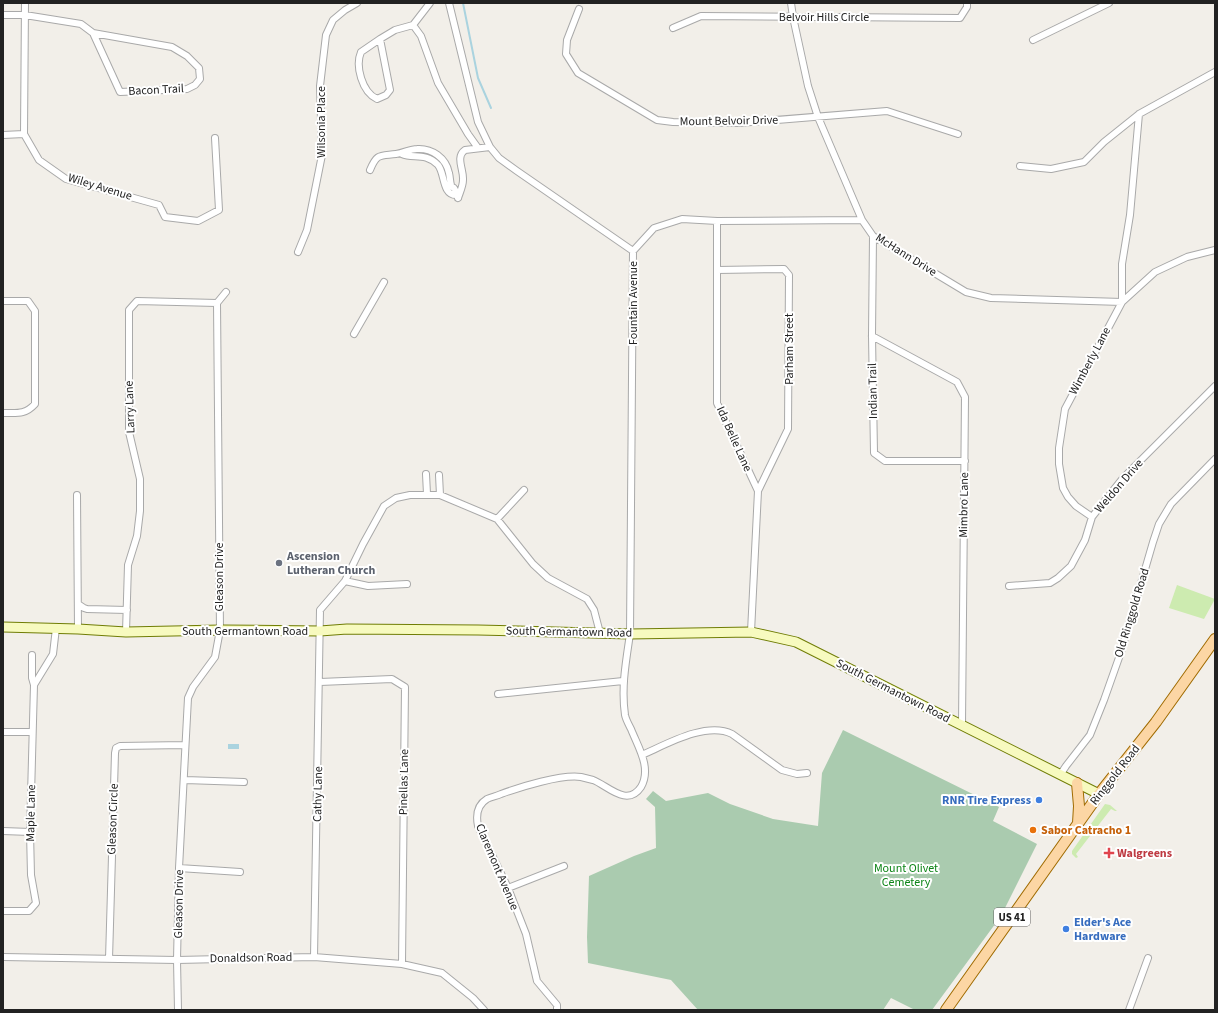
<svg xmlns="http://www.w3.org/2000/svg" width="1218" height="1013" viewBox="0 0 1218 1013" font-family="'Source Sans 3',sans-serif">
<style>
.grass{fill:#cdebb0}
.cemetery{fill:#aacbaf}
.water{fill:#aad3df}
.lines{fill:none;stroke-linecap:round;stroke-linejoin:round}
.stream{stroke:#aad3df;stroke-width:2}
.minor-casing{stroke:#a9a9a9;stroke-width:8}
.secondary-casing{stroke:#707d05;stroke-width:11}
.primary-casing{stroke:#a06b00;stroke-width:12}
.minor{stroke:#fff;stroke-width:6}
.secondary{stroke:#f7fabf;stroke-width:9}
.primary{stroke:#fcd6a4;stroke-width:10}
.worship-dot{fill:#6b7280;stroke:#fff;stroke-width:1.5}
.shop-dot{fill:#3f7fe0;stroke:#fff;stroke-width:1.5}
.food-dot{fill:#e8710a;stroke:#fff;stroke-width:1.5}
.health-dot{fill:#e0444e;stroke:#fff;stroke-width:1.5}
.labels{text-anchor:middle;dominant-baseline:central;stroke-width:4;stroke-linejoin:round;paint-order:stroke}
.shield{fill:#fff;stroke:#646464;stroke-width:1}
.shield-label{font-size:11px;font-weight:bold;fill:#222}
.street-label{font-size:12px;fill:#222;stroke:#fff}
.worship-label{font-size:12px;font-weight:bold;fill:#5b616d;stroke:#fff;text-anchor:start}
.shop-label{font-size:12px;font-weight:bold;fill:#366cbe;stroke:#fff;text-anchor:end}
.food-label{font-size:12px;font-weight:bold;fill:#c56008;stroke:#fff;text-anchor:start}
.health-label{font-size:12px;font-weight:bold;fill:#be3a42;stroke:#fff;text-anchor:start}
.park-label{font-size:12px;fill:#0c8416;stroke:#fff}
</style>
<rect width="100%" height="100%" fill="#f2efe9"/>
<path class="grass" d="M1177,585L1215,599L1204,619L1169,608Z
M1105,804L1110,805L1117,811H1115L1111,809L1076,854L1078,857L1076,858L1072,854V851Z"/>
<path class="cemetery" d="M843,730L999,807L993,821L1037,844L1001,916L932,1010H915L891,998L883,1010H698L671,980L588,963L587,937L589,876L634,856L656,848L655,807L646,799L653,791L666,801L708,793L730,804L773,819L818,826L822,773Z"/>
<path class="water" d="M228,744H239V749H228Z"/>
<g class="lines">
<path class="stream" d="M463,3L478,78L491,108"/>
<g class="minor-casing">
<path id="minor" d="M25,3L24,134L39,160L66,179L159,205L165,217L198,221L219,210L215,138
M449,3L478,122L490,147L499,158L517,171L633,251L630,634C626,661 621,688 625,715C626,720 629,725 631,729C638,747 652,768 641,787C627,808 607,785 593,780C589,779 585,778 581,777C562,774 520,787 501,794C497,796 491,797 487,799C477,805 476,816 478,826L508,888L526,934L537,981L557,1005V1010
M791,3L793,17L808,86L818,117L862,220
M579,9L567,40L566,54L578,73L657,120L673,122L739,123L887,111L958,134
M3,15H25L81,24L93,33
M413,25L430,3
M673,28L701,16L960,18L967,7V3
M93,33L172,47L187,56L199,68L200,79L195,85L187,89L120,92Z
M380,39L395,30L413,25L421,36L438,83L468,134L478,148
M380,39L390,90L386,95L377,99C362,92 355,66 361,52Z
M1033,40L1109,3
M3,135L24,134
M402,154C413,159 425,152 438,165C445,173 442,195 456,195
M1020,166L1051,169L1084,162L1104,142L1139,114L1215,72
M370,170C377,153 380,156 396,154C404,153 410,149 417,149C432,148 446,158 449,173C450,177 450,182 451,185C453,190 453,185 455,190C457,193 456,195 458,198
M458,198C460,192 463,186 463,180C464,170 455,157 465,150L490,147
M717,221V403L758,491L751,632
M873,236L872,336L874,453L885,461H965
M633,251L654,228L682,219L717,221L862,220L873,236L966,292L991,298L1122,302V264L1130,215L1139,114
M298,252L307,230L322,155L320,86L326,35L333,20L345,10L357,3
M717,270L784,269L789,275L788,429L758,491
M3,301H28L35,311V404C25,415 17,413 3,413
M354,334L384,282
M872,336L957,382L965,397L962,725
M426,474L427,494
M439,475L440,495
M77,495L78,629
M1092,517L1076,506L1068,497L1063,488L1059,464V448L1065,409L1122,302L1155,272L1187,257L1215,250
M497,519L524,490
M345,581L368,586L407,584
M1009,586L1050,583L1058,578L1071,566L1085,540L1092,517L1123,478L1215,386
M78,604L84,608L87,609L127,610
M126,632L128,565L137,536L140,511V479L129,432V310L137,301L217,303L226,292
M32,655V678L34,685
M320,682L392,679L405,687L402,964
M498,694L623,681
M3,732H32
M642,755C665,745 706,721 732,734L782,770L797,774L807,773
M1060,775L1066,766L1090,735L1104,700L1121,652L1153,542L1159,524L1171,504L1215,459
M185,780L244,782
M3,831L30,832
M179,868L240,872
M508,888L564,866
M3,911H29L36,903L31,875L30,832L34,685L53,654L56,628
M3,957L177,960L314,957L402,964L442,973L473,998L484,1010
M314,957L320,610L345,581L363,544L384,506L396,498L410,495H440L497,519L533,564L548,578L587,599L594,610L600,633
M109,959L115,753L116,748L120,746L185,745
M178,1010L177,960L179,868L188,698L193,687L215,657L220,630L217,303
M1129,1010L1148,958"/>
</g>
<g class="secondary-casing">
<path id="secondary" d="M3,627L78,629L126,632L220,630L320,631L347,629L478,630L630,634L751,632L796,642L1099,794"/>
</g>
<g class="primary-casing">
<path id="primary" d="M1077,783L1079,806L1078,823
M946,1010L1099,794L1156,722L1215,639"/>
</g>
<use href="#minor" class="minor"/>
<use href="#secondary" class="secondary"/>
<use href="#primary" class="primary"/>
</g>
<circle class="worship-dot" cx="279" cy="563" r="4"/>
<g class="shop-dot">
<circle cx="1039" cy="800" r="4"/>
<circle cx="1066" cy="929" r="4"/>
</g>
<circle class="food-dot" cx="1033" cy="830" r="4"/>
<path class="health-dot" d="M1107 847h4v4h4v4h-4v4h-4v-4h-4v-4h4z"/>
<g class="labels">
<rect class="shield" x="994" y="908" width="36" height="18" rx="3"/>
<g class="shield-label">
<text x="1012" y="917">US 41</text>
</g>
<g class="street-label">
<text x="824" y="17">Belvoir Hills Circle</text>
<text transform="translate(156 90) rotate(-3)">Bacon Trail</text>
<text transform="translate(729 121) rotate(-1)">Mount Belvoir Drive</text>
<text transform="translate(321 122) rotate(-90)">Wilsonia Place</text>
<text transform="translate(100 187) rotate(17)">Wiley Avenue</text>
<text transform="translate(906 255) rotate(32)">McHann Drive</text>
<text transform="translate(633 303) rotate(-90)">Fountain Avenue</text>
<text transform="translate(789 349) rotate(-90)">Parham Street</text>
<text transform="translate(1090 361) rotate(-62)">Wimberly Lane</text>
<text transform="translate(873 391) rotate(-91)">Indian Trail</text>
<text transform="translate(130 407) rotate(-92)">Larry Lane</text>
<text transform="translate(734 439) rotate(66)">Ida Belle Lane</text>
<text transform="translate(1119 486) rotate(-49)">Weldon Drive</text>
<text transform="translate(964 505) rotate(-89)">Mimbro Lane</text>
<text transform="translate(219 577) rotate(-90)">Gleason Drive</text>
<text transform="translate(1132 613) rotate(-73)">Old Ringgold Road</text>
<text x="245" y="631">South Germantown Road</text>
<text transform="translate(569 632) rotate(1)">South Germantown Road</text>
<text transform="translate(893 691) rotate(27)">South Germantown Road</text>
<text transform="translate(1115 775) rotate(-52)">Ringgold Road</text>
<text transform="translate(404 782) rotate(-89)">Pinellas Lane</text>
<text transform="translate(318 794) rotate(-89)">Cathy Lane</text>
<text transform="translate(31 813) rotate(-89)">Maple Lane</text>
<text transform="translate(113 819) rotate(-88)">Gleason Circle</text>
<text transform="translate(497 867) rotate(67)">Claremont Avenue</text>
<text transform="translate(179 904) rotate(-89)">Gleason Drive</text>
<text transform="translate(251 958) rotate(-1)">Donaldson Road</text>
</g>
<g class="worship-label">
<text x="287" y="556">Ascension<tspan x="287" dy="14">Lutheran Church</tspan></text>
</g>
<g class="shop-label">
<text x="1031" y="800">RNR Tire Express</text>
<text x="1074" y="922" text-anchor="start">Elder's Ace<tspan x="1074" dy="14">Hardware</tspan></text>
</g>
<g class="food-label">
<text x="1041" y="830">Sabor Catracho 1</text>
</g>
<g class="health-label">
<text x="1117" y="853">Walgreens</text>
</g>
<g class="park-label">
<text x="906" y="868">Mount Olivet<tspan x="906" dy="14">Cemetery</tspan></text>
</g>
</g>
<rect width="1218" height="1013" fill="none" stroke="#222222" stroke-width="8"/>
</svg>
